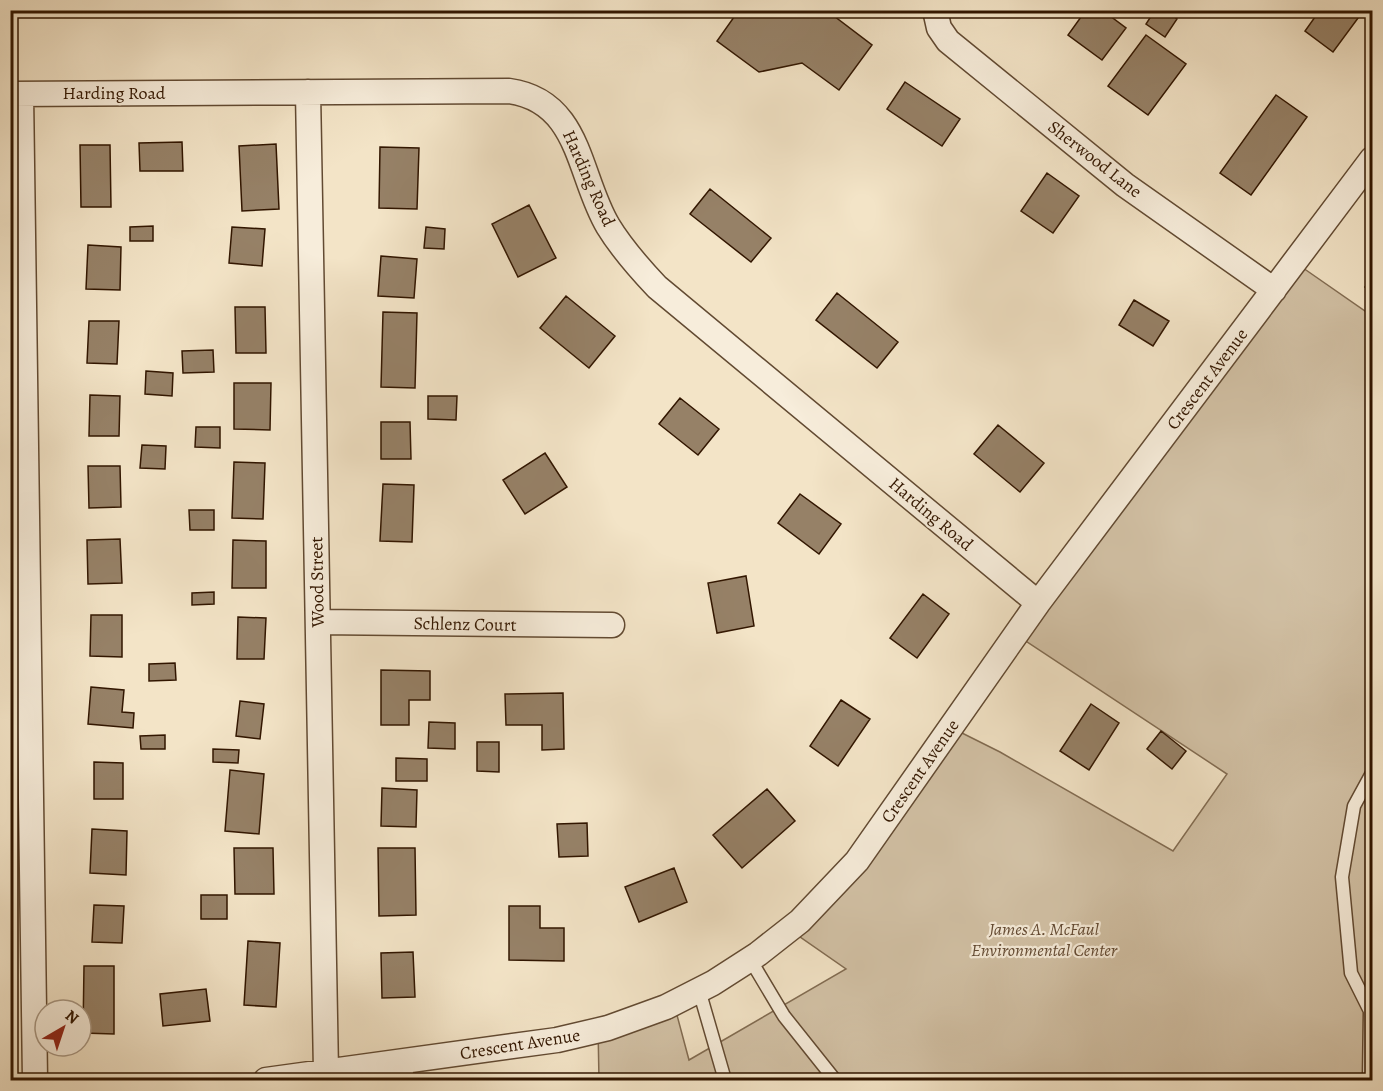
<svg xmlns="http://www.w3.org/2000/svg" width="1383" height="1091" viewBox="0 0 1383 1091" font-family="Alegreya,serif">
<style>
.green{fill:#d2c1a5;stroke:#826c52;stroke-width:1.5}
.building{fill:#968167;stroke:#321600;stroke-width:1.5}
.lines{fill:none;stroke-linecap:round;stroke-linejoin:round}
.service-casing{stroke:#624a32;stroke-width:15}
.minor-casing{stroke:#624a32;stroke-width:27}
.service{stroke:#f7eddb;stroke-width:12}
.minor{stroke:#f7eddb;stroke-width:24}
.labels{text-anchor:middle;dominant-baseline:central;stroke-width:4.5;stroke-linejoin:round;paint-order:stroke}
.street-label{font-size:18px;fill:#321600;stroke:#f7eddb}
.park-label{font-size:18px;font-style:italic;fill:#624932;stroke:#f7eddb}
</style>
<rect width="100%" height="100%" fill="#f3e4c7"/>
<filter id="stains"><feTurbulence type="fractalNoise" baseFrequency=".00333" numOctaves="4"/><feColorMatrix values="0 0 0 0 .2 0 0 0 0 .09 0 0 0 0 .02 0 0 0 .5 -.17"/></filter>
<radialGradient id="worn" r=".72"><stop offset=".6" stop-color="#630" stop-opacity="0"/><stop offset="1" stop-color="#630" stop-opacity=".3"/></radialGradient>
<path class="green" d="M1293,261L1372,316V1080H599L598,1027L674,1004L689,1060L846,969L793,932L952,728L1000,752L1173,851L1227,774L1009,630Z"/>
<path class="building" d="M50,10H109L110,15H50Z
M147,10H192V11L148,14Z
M229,10H293V16Z
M326,10H381V11L327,14Z
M490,10H564V13L490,15Z
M739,10H826L872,45L839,90L802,63L759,72L717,41Z
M1086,10H1102L1126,28L1102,60L1068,35Z
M1155,10H1166L1177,19L1165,37L1146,24Z
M1320,10H1364L1333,52L1305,31Z
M1146,35L1186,64L1148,115L1108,86Z
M905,82L960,119L942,146L887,109Z
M1276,95L1307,117L1251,195L1220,173Z
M182,142L183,171H140L139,143Z
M276,144L279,209L242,211L239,146Z
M80,145H110L111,207H81Z
M380,147L419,148L417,209L379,208Z
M1047,173L1079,196L1053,233L1021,211Z
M710,189L771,238L751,262L690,214Z
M529,205L556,258L518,277L492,224Z
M153,226V241H130V227Z
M232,227L265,229L262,266L229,263Z
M426,227L445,229L444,249L424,248Z
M88,245L121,247L120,290L86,289Z
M381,256L417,259L414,298L378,296Z
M1372,275V292L1365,287Z
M837,293L898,342L877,368L816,320Z
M566,296L615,336L589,368L540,328Z
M1134,300L1169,321L1153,346L1119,325Z
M235,307H265L266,353H236Z
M383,312L417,313L415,388L381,387Z
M89,321H119L117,364L87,363Z
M213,350L214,372L183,373L182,351Z
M146,371L173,373L172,396L145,394Z
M234,383H271L270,430L234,429Z
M90,395L120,396L119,436H89Z
M428,396H457L456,420L428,419Z
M680,398L719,429L698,455L659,424Z
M381,422H410L411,459H381Z
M998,425L1044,463L1020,492L974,454Z
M196,427H220V448L195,447Z
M142,445L166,446L165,469L140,468Z
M545,453L567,487L525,514L503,480Z
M234,462L265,463L263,519L232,518Z
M88,466H120L121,507L89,508Z
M383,484L414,485L412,542L380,541Z
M800,494L841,524L819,554L778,523Z
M189,510H214V530H190Z
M120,539L122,583L88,584L87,540Z
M233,540L266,541V588H232Z
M746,576L754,626L717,633L708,583Z
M214,592V604L192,605V593Z
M923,594L949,614L917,658L890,638Z
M91,615H122V657L90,656Z
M238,617L266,618L264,659H237Z
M175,663L176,680L149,681V664Z
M381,670L430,671V700H409V725H381Z
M91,687L124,690L122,712L134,713L133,728L88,724Z
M563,693L564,749L542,750V725H506L505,694Z
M841,700L870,719L838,766L810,746Z
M240,701L264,704L260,739L236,736Z
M1091,704L1119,723L1089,770L1060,751Z
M429,722L455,723V749L428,748Z
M1161,731L1186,751L1172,769L1147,749Z
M165,735V749H141L140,736Z
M477,742H499V772L477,771Z
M213,749L239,750L238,763L213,762Z
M396,758L427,759V781H396Z
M94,762L123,763V799H94Z
M230,770L264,774L259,834L225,831Z
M382,788L417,790L416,827L381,826Z
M767,789L795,821L742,868L713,835Z
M587,823L588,856L559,857L557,824Z
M92,829L127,831L126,875L90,873Z
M234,848H273L274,894H235Z
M378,848H415L416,915L379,916Z
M674,868L687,902L639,922L625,887Z
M201,895H227V919H201Z
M94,905L124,906L122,943L92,942Z
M509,906H540V928H564V961L509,960Z
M248,941L280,943L276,1007L244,1005Z
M413,952L415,997L382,998L381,953Z
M84,966H114V1034L83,1033Z
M206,989L210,1021L163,1026L160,994Z"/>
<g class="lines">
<g class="service-casing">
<path id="service" d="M750,959L784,1016L835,1080
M699,990L725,1080
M1370,1011L1351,973L1342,877L1354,806L1372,773
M405,1061L408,1080
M1369,1080L1370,1011L1372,1010"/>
</g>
<g class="minor-casing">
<path id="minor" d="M935,10L939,28L948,41L1125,185L1274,290
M308,92L326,1072
M10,94L509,91C581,101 578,176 608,226C622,249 639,268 657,287L1038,603
M21,94L35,1080
M318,622L612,625
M266,1080L557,1040L608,1028L666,1007L713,983L758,954L800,921L857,861L1038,603L1372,159"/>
</g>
<use href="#service" class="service"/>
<use href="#minor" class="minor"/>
</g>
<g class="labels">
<g class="street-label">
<text x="114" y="93">Harding Road</text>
<text transform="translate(1095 159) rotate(38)">Sherwood Lane</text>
<text transform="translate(589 178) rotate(66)">Harding Road</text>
<text transform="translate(1207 379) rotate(-53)">Crescent Avenue</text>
<text transform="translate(931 514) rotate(40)">Harding Road</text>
<text transform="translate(317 582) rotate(-91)">Wood Street</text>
<text transform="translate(465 624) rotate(1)">Schlenz Court</text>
<text transform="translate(920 771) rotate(-55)">Crescent Avenue</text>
<text transform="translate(520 1044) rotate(-9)">Crescent Avenue</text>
</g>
<g class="park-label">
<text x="1044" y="929">James A. McFaul<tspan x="1044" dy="21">Environmental Center</tspan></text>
</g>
</g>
<rect width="1383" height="1091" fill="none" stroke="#f3e4c7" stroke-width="36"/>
<rect x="12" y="12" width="1359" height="1067" fill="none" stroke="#321600" stroke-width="3"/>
<rect x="18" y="18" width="1347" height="1055" fill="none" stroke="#321600" stroke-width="1.5"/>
<g transform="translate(63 1028) rotate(39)"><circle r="28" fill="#f7eddb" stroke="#a89783" stroke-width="1.5"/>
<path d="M0-4.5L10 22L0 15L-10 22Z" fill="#8f2418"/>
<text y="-9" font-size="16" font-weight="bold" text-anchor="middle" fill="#321600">N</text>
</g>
<rect width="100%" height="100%" filter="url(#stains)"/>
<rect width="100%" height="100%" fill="url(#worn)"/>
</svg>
